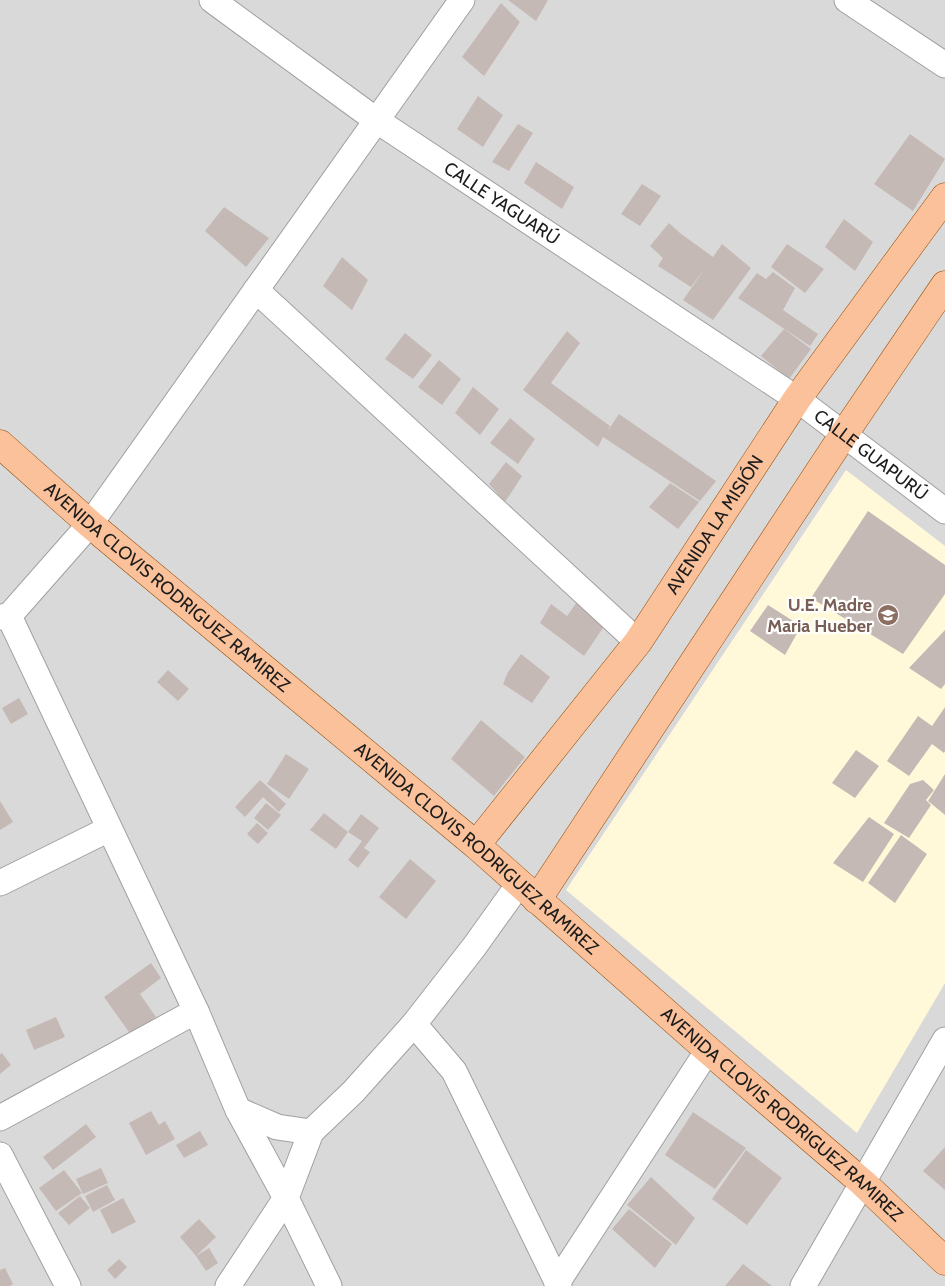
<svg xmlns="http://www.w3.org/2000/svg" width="945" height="1286" viewBox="0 0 945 1286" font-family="Cabin,sans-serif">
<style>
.residential{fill:#dad9d9}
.education{fill:#fff9da}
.building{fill:#c5b9b5}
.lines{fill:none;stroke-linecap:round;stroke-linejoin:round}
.minor-casing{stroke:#a0a0a0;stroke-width:27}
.major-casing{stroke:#934b02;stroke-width:29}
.minor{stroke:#fff;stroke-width:25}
.major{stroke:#fac19a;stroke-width:28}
.labels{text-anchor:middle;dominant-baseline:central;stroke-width:4.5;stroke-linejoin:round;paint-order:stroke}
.street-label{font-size:18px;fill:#1c1c1c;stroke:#fff}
.education-label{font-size:18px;font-weight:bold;fill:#785e54;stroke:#fff;text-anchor:end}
</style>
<rect width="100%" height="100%" fill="#eee8e2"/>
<path class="residential" d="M0,0H945V1286H0Z"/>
<path class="education" d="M846,470L945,546V983L857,1133L566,890Z"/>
<path class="building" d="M508,0H548L536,21Z
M501,3L520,22L484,76L462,57Z
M478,96L503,115L483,147L457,129Z
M518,124L533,133L509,171L492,162Z
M910,134L945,159L913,211L874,184Z
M536,162L574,187L562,209L524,183Z
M642,184L661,196L640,226L621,214Z
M224,207L269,238L246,267L205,231Z
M844,219L873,242L855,271L825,247Z
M669,223L680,233L713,257L722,244L751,268L713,320L683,300L706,267L691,287L658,266L663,258L650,246Z
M787,244L824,269L805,293L771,267Z
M342,257L368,280L352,310L323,286Z
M773,272L795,288L783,310L818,334L810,346L738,298L757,273L766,279Z
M784,329L811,349L789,379L761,356Z
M567,331L580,343L551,383L610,426L607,432L619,414L716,481L700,501L603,437L598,447L523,390Z
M405,333L432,355L413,379L385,359Z
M439,360L461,379L442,405L418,387Z
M473,387L499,409L480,435L455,413Z
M510,418L535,439L518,464L490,443Z
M506,462L522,476L505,502L489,484Z
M670,483L699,502L678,529L649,507Z
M868,511L945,565V594L903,654L811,598Z
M577,602L605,625L584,656L540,623L551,604L567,616Z
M768,605L801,626L785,655L750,631Z
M945,630V684L941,689L909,668Z
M521,654L550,677L532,703L503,684L508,672Z
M168,670L189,689L178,701L157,682Z
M19,698L28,714L11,724L2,708Z
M945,707V751L944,753L932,744L909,776L887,761L918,716L932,726Z
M481,720L525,757L494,796L451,759Z
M856,750L879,766L855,798L832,783Z
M286,754L309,769L289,799L267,784Z
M945,774V815L928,801Z
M260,780L286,804L279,812L263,797L245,817L235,807Z
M923,780L934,790L926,800L931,805L909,838L884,823L910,784Z
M0,801L13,822L0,830Z
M266,803L281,815L268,830L254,818Z
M324,813L348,832L336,849L310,830Z
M361,814L379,828L364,848L370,852L358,868L348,860L362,841L348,832Z
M869,817L894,834L863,882L833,863Z
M257,823L268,833L258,844L247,834Z
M901,835L927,854L895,903L868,883Z
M410,859L436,881L406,919L379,897Z
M151,963L161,978L140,994L156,1017L131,1035L104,997Z
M56,1017L65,1037L34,1050L26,1030Z
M2,1053L11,1065L0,1074V1054Z
M151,1111L159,1125L165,1121L175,1139L146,1155L129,1123Z
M693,1112L746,1148L715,1189L665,1155Z
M86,1124L96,1137L53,1170L43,1157Z
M200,1131L208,1145L184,1158L176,1145Z
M945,1147V1190L923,1171Z
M746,1150L782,1178L747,1225L712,1199Z
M101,1168L108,1183L83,1194L76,1179Z
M64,1170L82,1193L56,1211L39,1188Z
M651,1177L695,1218L676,1245L627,1205Z
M107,1185L115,1200L93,1212L85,1196Z
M80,1196L90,1208L69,1225L58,1213Z
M123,1198L136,1222L112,1234L100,1210Z
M629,1209L672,1244L655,1268L612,1229Z
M199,1219L216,1237L196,1256L180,1237Z
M209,1248L218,1263L206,1271L196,1256Z
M119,1259L127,1267L115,1279L107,1270Z
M743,1264L772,1286H725Z
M5,1268L13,1284L10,1286H0V1270Z"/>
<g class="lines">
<g class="minor-casing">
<g id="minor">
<path id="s1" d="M212,0L376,120L797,399L945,511"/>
<path d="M847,0L945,65"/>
<path d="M256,290L638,642"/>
<path d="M9,616L90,524L462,0"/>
<path d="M0,617L9,616L196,1011L238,1110L286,1198L329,1286"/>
<path d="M0,883L109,829"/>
<path d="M414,1024L454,1071L559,1286"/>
<path d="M238,1110L277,1127L311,1132"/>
<path d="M0,1118L196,1011"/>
<path d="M0,1155L68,1286"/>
<path d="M557,1283L708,1050"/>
<path d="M228,1286L286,1198L311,1132L353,1092L414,1024L474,947L519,884"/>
<path d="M803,1286L945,1040"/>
</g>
</g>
<g class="major-casing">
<g id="major">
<path id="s2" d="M0,444L90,524L476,845L708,1050L863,1183L945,1261"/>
<path id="s3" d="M476,845L638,642L797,399L945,197"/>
<path d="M537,900L844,434L945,285"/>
</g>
</g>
<use href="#minor" class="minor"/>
<use href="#major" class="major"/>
</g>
<defs>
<g id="school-disc" transform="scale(1.125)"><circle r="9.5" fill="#8d6e63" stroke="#fff"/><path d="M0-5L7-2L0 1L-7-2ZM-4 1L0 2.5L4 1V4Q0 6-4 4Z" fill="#fff"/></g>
</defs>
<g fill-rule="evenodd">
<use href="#school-disc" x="888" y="615"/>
</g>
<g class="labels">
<g class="street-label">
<text stroke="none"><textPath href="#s1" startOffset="354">CALLE YAGUARÚ</textPath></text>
<text stroke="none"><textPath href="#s1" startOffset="801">CALLE GUAPURÚ</textPath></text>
<text stroke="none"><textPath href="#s3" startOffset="400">AVENIDA LA MISIÓN</textPath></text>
<text stroke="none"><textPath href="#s2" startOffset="220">AVENIDA CLOVIS RODRIGUEZ RAMIREZ</textPath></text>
<text stroke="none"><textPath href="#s2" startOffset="625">AVENIDA CLOVIS RODRIGUEZ RAMIREZ</textPath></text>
<text stroke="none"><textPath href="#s2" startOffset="1030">AVENIDA CLOVIS RODRIGUEZ RAMIREZ</textPath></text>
</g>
<g class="education-label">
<text x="872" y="605">U.E. Madre<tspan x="872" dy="21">Maria Hueber</tspan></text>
</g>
</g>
</svg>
